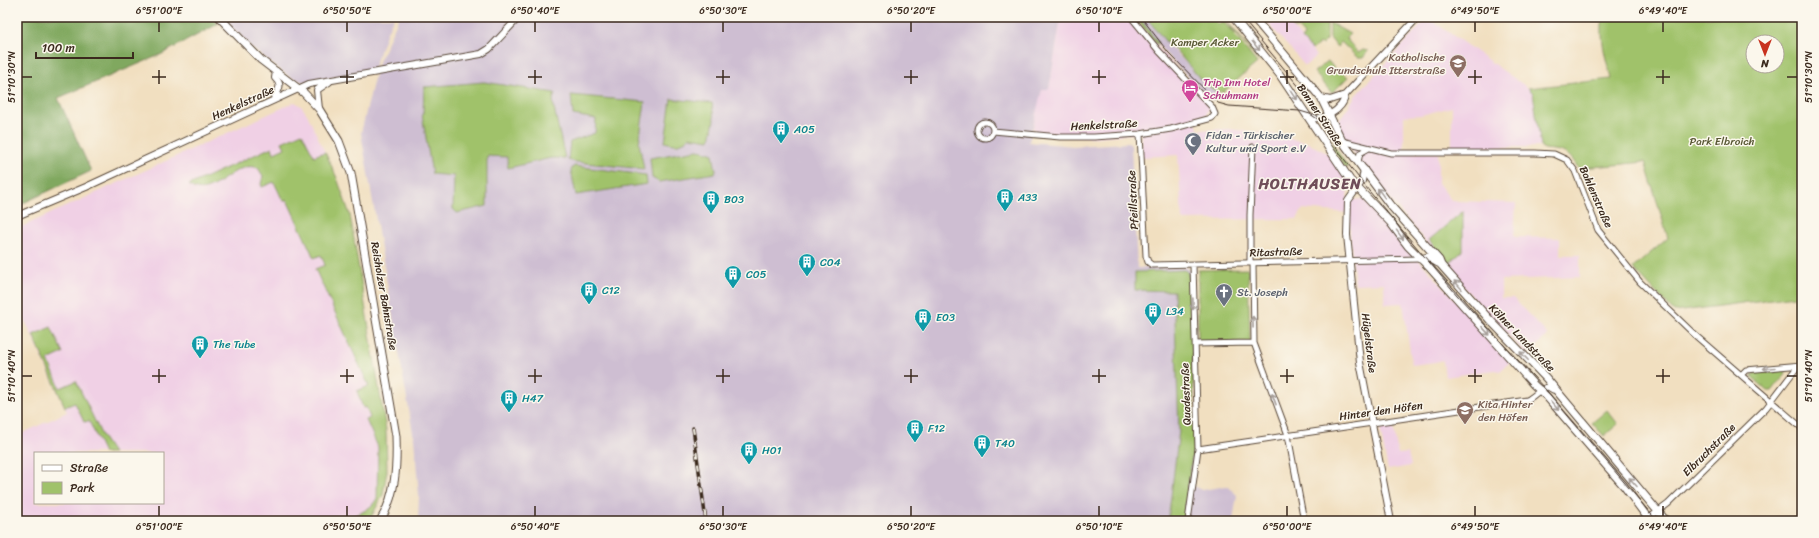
<svg xmlns="http://www.w3.org/2000/svg" width="1819" height="538" viewBox="0 0 1819 538" font-family="Sriracha,sans-serif">
<style>
.built{fill:#f0d0e5;fill-rule:evenodd}
.industrial{fill:#cebed2}
.green{fill:#a0c26b;stroke:#6e7644;fill-rule:evenodd}
.forest{fill:#80a85f;stroke:#5e693e}
.lines{fill:none;stroke-linecap:round;stroke-linejoin:round}
.minor-casing{stroke:#564536;stroke-width:7}
.tertiary-casing{stroke:#564536;stroke-width:8}
.secondary-casing{stroke:#564536;stroke-width:9}
.minor{stroke:#fff;stroke-width:5}
.tertiary{stroke:#fff;stroke-width:6}
.secondary{stroke:#fff;stroke-width:7}
.tram{stroke:#3b2a1e;stroke-width:1}
.rail-casing{stroke:#3b2a1e;stroke-width:3.5}
.rail{stroke:#fbf7ec;stroke-width:2;stroke-dasharray:6;stroke-linecap:butt}
.oneway{stroke:#a79f9a}
.ticks{fill:none;stroke:#3b2a1e;stroke-width:1.5}
.labels{text-anchor:middle;dominant-baseline:central;stroke-width:3;stroke-linejoin:round;paint-order:stroke}
.park-label{font-size:11px;fill:#595835;stroke:#fbf7ec}
.education-label{font-size:11px;fill:#785e54;stroke:#fbf7ec;text-anchor:end}
.hotel-label{font-size:11px;fill:#b23c85;stroke:#fbf7ec;text-anchor:start}
.street-label{font-size:11px;fill:#3b2a1e;stroke:#fbf7ec}
.culture-label{font-size:11px;fill:#0d838f;stroke:#fbf7ec;text-anchor:start}
.worship-label{font-size:11px;fill:#5b616d;stroke:#fbf7ec;text-anchor:start}
.district-label{font-size:15px;font-weight:bold;letter-spacing:1px;fill:#6f4d59;stroke:#fbf7ec}
.neatline{fill:none;stroke:#3b2a1e;stroke-width:1.5}
.ticks-label{font-size:10px;text-anchor:middle;fill:#3b2a1e}
</style>
<rect width="100%" height="100%" fill="#fbf7ec"/>
<filter id="ink" filterUnits="userSpaceOnUse"><feTurbulence type="fractalNoise" baseFrequency=".025" numOctaves="2"/><feDisplacementMap in="SourceGraphic" scale="8" xChannelSelector="R" yChannelSelector="G"/><feConvolveMatrix kernelMatrix="1 2 1 2 8 2 1 2 1" color-interpolation-filters="sRGB"/></filter>
<filter id="wash" filterUnits="userSpaceOnUse"><feTurbulence type="fractalNoise" baseFrequency=".012" numOctaves="4" result="noise"/><feDisplacementMap in="SourceGraphic" scale="16" xChannelSelector="R" yChannelSelector="G"/><feGaussianBlur stdDeviation="0.9" result="paint"/><feColorMatrix in="noise" values="0 0 0 0 0 0 0 0 0 0 0 0 0 0 0 0 0 1.4 0 .05"/><feComposite in="paint" operator="in"/></filter>
<g filter="url(#wash)">
<rect width="100%" height="100%" fill="#f1dfc0"/>
<path class="built" d="M1061,17H1131L1210,106L1206,115L1196,121L1198,130L1229,129L1272,134L1308,143L1330,155L1349,182L1347,197L1352,200L1363,199L1511,361L1500,371L1494,370L1445,377L1443,361L1412,365L1403,303L1385,304L1384,283L1355,284L1350,235V213L1303,209L1297,219L1182,220L1178,155L1142,157L1141,133L1095,137L1036,133L1033,127L1039,99L1042,89H1049Z
M1263,17H1283L1317,56L1305,66Z
M1428,18L1528,88L1533,93L1541,147H1452V107L1421,115L1404,116V153H1438V183L1452,201L1516,203L1514,237L1560,238V255H1580V277L1501,280V298H1513L1548,335L1527,355L1468,292L1369,174L1335,127L1356,95Z
M295,102L301,106L307,114L337,178L350,215L354,241L386,430L387,471L384,488L383,495L369,521H17V436L67,412L18,305L17,306V229ZM35,453H163V503H35Z
M1393,426L1398,454L1408,453L1411,466L1388,470L1380,428Z"/>
<path class="industrial" d="M222,17H394L387,32L372,72L303,82L290,77L253,49Z
M399,17H1061L1049,89H1042L1029,142L1073,146L1128,143L1131,145L1137,268L1186,267L1191,271L1196,445L1190,485L1202,490L1227,486L1237,495L1233,521H418L419,495L414,439L361,133L377,66Z
M1139,17H1146L1166,42L1202,80L1218,93L1212,101L1164,52Z"/>
<path class="green" d="M1135,17H1139L1158,43L1156,44Z
M1146,17H1217L1214,19L1218,24L1223,21L1257,63L1222,93L1220,91L1218,93L1202,81L1168,41L1166,42Z
M1222,17H1223L1260,60L1259,61Z
M1294,17H1319L1327,23V40L1322,45L1320,43L1312,50L1302,39L1304,35L1299,29L1294,28L1290,24L1292,23L1290,20Z
M1603,17H1802V295L1674,312L1633,268L1668,238L1645,162L1582,168H1578C1572,157 1566,151 1553,150C1548,149 1545,150 1541,147L1533,93L1528,88L1611,79C1606,58 1599,38 1603,17ZM1753,42H1777V66H1753Z
M1330,23L1350,34L1346,38L1358,53L1363,50L1368,51L1363,58H1358L1341,42L1337,47L1330,38Z
M1328,61L1338,73L1341,71L1348,77L1333,92L1330,91L1314,72Z
M484,82L555,93L553,100L554,108L565,158H551L508,168L507,157L487,156V206L457,213L453,209L454,176L432,174L422,114L423,113L424,87Z
M571,95L645,102L639,143L644,169L576,162L568,160L570,142L595,133L596,119L573,115Z
M671,99L712,103L714,120L710,140L689,137C683,146 674,145 665,142Z
M1323,130L1348,167L1345,168L1331,146L1319,131Z
M302,133L314,156L325,152L337,178L350,215L386,430L387,471L384,488L383,495L369,521H342C355,515 371,511 377,498L378,447L366,420L370,418L366,407L363,408L357,391L369,386L316,271L315,269L325,265L321,255L314,258L287,200L283,201L274,182L262,187L261,184L263,176L258,168C234,158 211,204 189,185L272,147L274,153L285,148L282,142Z
M697,150L704,151L713,154L716,171L715,173L659,182L652,178L650,158Z
M574,166L646,175L647,184L576,195L571,170Z
M1463,211V251L1448,264L1429,240Z
M1248,269L1250,342H1198V270Z
M1185,270L1188,273L1190,284L1195,435L1183,521H1168L1179,431L1174,291L1135,290V272Z
M51,327L63,353L48,360L60,388L76,381L103,438L113,453H104L89,421L84,422L75,403L65,407L33,335Z
M1785,370L1786,373L1772,391H1768L1751,376L1755,373Z
M1607,410L1618,424L1604,436L1592,423Z"/>
<path class="forest" d="M17,17H210L218,24L160,55L58,98L91,171L17,206Z"/>
</g>
<g filter="url(#ink)">
<g class="lines">
<g class="minor-casing">
<path id="minor" d="M977 130a8 8 0 1 1 16 0a8 8 0 1 1-16 0Z
M993,131L1060,137H1094L1140,134L1171,129L1212,118L1215,114L1212,107L1159,51L1131,17
M1140,134L1146,256L1148,262L1152,265L1420,259
M1342,141L1391,153H1535L1554,154L1567,160L1575,171L1598,230L1640,282L1696,336L1802,428
M1358,162L1360,153L1369,148
M1250,263V215L1253,147
M1253,263L1254,343L1288,435L1304,521
M1195,344L1254,343
M1741,375L1746,370L1802,365
M1198,449L1527,400C1535,396 1540,388 1548,387L1553,390
M1188,521L1198,449L1193,265
M1645,521L1668,504L1766,408L1798,366"/>
</g>
<g class="tertiary-casing">
<path id="tertiary" d="M1321,98L1330,100L1345,95L1418,17
M274,99C277,91 284,86 275,78L276,71
M319,109L317,90L329,82
M1308,116C1320,124 1345,109 1345,95
M1364,169L1362,181L1348,201L1347,235L1360,362L1391,521
M17,216L86,187L309,84L481,54L489,49L519,17"/>
</g>
<g class="secondary-casing">
<path id="secondary" d="M219,17L261,60L304,93L319,109L339,141L351,173L396,436C397,465 396,496 380,521
M1233,17L1280,75L1350,180L1390,222L1408,246L1429,267L1534,385L1547,397L1624,486L1650,521
M1253,17L1321,98L1342,141L1390,205L1439,260L1441,265L1489,319L1546,378L1666,521
M1420,259L1428,257L1438,263"/>
</g>
<use href="#minor" class="minor"/>
<use href="#tertiary" class="tertiary"/>
<use href="#secondary" class="secondary"/>
<path class="tram" d="M1141,17L1168,52L1218,103L1229,106L1300,111L1310,114L1319,120
M1241,17L1301,89L1341,155L1369,191L1457,295L1546,390L1657,521"/>
<g class="rail-casing">
<path id="rail" d="M693,428L706,521"/>
</g>
<use href="#rail" class="rail"/>
</g>
<defs><path id="oneway-shaft" d="M-6 0H5M1.5-3L5.5 0L1.5 3" fill="none" stroke-width="1.6" stroke-linecap="round" stroke-linejoin="round"/></defs>
<g class="oneway">
<use href="#oneway-shaft" transform="translate(1256 46) rotate(51)"/>
<use href="#oneway-shaft" transform="translate(1294 95) rotate(56)"/>
<use href="#oneway-shaft" transform="translate(1381 193) rotate(-126)"/>
<use href="#oneway-shaft" transform="translate(1400 235) rotate(54)"/>
<use href="#oneway-shaft" transform="translate(1458 285) rotate(-132)"/>
<use href="#oneway-shaft" transform="translate(1193 304) rotate(89)"/>
<use href="#oneway-shaft" transform="translate(1253 322) rotate(-91)"/>
<use href="#oneway-shaft" transform="translate(1486 331) rotate(47)"/>
<use href="#oneway-shaft" transform="translate(1524 356) rotate(-134)"/>
<use href="#oneway-shaft" transform="translate(1769 368) rotate(175)"/>
<use href="#oneway-shaft" transform="translate(1274 399) rotate(-110)"/>
<use href="#oneway-shaft" transform="translate(1555 406) rotate(49)"/>
<use href="#oneway-shaft" transform="translate(1633 482) rotate(-132)"/>
</g>
</g>
<path class="ticks" d="M159,22V32M347,22V32M535,22V32M723,22V32M911,22V32M1099,22V32M1287,22V32M1475,22V32M1663,22V32M159,70V84M347,70V84M535,70V84M723,70V84M911,70V84M1099,70V84M1287,70V84M1475,70V84M1663,70V84M22,77H32M152,77H166M340,77H354M528,77H542M716,77H730M904,77H918M1092,77H1106M1280,77H1294M1468,77H1482M1656,77H1670M1787,77H1797M159,369V383M347,369V383M535,369V383M723,369V383M911,369V383M1099,369V383M1287,369V383M1475,369V383M1663,369V383M22,376H32M152,376H166M340,376H354M528,376H542M716,376H730M904,376H918M1092,376H1106M1280,376H1294M1468,376H1482M1656,376H1670M1787,376H1797M159,506V516M347,506V516M535,506V516M723,506V516M911,506V516M1099,506V516M1287,506V516M1475,506V516M1663,506V516"/>
<defs>
<g id="school-pin" transform="scale(0.9)"><path d="M0 17L-7.5 6A9.5 9.5 0 1 1 7.5 6Z" fill="#8d6e63" stroke="#fbf7ec"/><path d="M0-5L7-2L0 1L-7-2ZM-4 1L0 2.5L4 1V4Q0 6-4 4Z" fill="#fff"/></g>
<g id="hotel-pin" transform="scale(0.9)"><path d="M0 17L-7.5 6A9.5 9.5 0 1 1 7.5 6Z" fill="#d1479c" stroke="#fbf7ec"/><path d="M-6-4.5h1.5V1H6V5H4.5V3h-9V5H-6ZM-4 0a1.8 1.8 0 1 1 3.6 0ZM.5 0V-2.5h3Q6-2.5 6 0Z" fill="#fff"/></g>
<g id="building-pin" transform="scale(0.9)"><path d="M0 17L-7.5 6A9.5 9.5 0 1 1 7.5 6Z" fill="#0f9aa8" stroke="#fbf7ec"/><path d="M-4-6H4V6H1V3H-1V6H-4ZM-2.5-4.3h1.7v1.8h-1.7ZM.8-4.3h1.7v1.8H.8ZM-2.5-1h1.7V.8h-1.7ZM.8-1h1.7V.8H.8Z" fill="#fff"/></g>
<g id="mosque-pin" transform="scale(0.9)"><path d="M0 17L-7.5 6A9.5 9.5 0 1 1 7.5 6Z" fill="#6b7280" stroke="#fbf7ec"/><path d="M3.5-4.9A6 6 0 1 0 3.5 4.9A5 5 0 1 1 3.5-4.9Z" fill="#fff"/></g>
<g id="church-pin" transform="scale(0.9)"><path d="M0 17L-7.5 6A9.5 9.5 0 1 1 7.5 6Z" fill="#6b7280" stroke="#fbf7ec"/><path d="M-1.2-6h2.4v3.5h3.3v2.4h-3.3V6h-2.4V-.1h-3.3v-2.4h3.3Z" fill="#fff"/></g>
</defs>
<g fill-rule="evenodd">
<use href="#school-pin" x="1458" y="63"/>
<use href="#hotel-pin" x="1190" y="88"/>
<use href="#building-pin" x="781" y="129"/>
<use href="#mosque-pin" x="1193" y="141"/>
<use href="#building-pin" x="1005" y="197"/>
<use href="#building-pin" x="711" y="199"/>
<use href="#building-pin" x="807" y="262"/>
<use href="#building-pin" x="733" y="274"/>
<use href="#building-pin" x="589" y="290"/>
<use href="#church-pin" x="1224" y="292"/>
<use href="#building-pin" x="1153" y="311"/>
<use href="#building-pin" x="923" y="317"/>
<use href="#building-pin" x="200" y="344"/>
<use href="#building-pin" x="509" y="398"/>
<use href="#school-pin" x="1465" y="410"/>
<use href="#building-pin" x="915" y="428"/>
<use href="#building-pin" x="982" y="443"/>
<use href="#building-pin" x="749" y="450"/>
</g>
<g class="labels">
<g class="park-label">
<text x="1205" y="42">Kamper Acker</text>
<text x="1722" y="141">Park Elbroich</text>
</g>
<g class="education-label">
<text x="1445" y="57">Katholische<tspan x="1445" dy="13">Grundschule Itterstraße</tspan></text>
<text x="1478" y="404" text-anchor="start">Kita Hinter<tspan x="1478" dy="13">den Höfen</tspan></text>
</g>
<g class="hotel-label">
<text x="1203" y="82">Trip Inn Hotel<tspan x="1203" dy="13">Schuhmann</tspan></text>
</g>
<g class="street-label">
<text transform="translate(243 103) rotate(-25)">Henkelstraße</text>
<text transform="translate(1320 115) rotate(56)">Bonner Straße</text>
<text transform="translate(1104 125) rotate(-3)">Henkelstraße</text>
<text transform="translate(1596 197) rotate(66)">Bahlenstraße</text>
<text transform="translate(1133 200) rotate(-93)">Pfeillstraße</text>
<text transform="translate(1276 252) rotate(-2)">Ritastraße</text>
<text transform="translate(384 296) rotate(80)">Reisholzer Bahnstraße</text>
<text transform="translate(1522 338) rotate(46)">Kölner Landstraße</text>
<text transform="translate(1369 343) rotate(83)">Hügelstraße</text>
<text transform="translate(1186 394) rotate(-92)">Quadestraße</text>
<text transform="translate(1381 411) rotate(-8)">Hinter den Höfen</text>
<text transform="translate(1709 450) rotate(-45)">Elbruchstraße</text>
</g>
<g class="culture-label">
<text x="794" y="129">A05</text>
<text x="1018" y="197">A33</text>
<text x="724" y="199">B03</text>
<text x="820" y="262">C04</text>
<text x="746" y="274">C05</text>
<text x="602" y="290">C12</text>
<text x="1166" y="311">L34</text>
<text x="936" y="317">E03</text>
<text x="213" y="344">The Tube</text>
<text x="522" y="398">H47</text>
<text x="928" y="428">F12</text>
<text x="995" y="443">T40</text>
<text x="762" y="450">H01</text>
</g>
<g class="worship-label">
<text x="1206" y="135">Fidan - Türkischer<tspan x="1206" dy="13">Kultur und Sport e.V</tspan></text>
<text x="1237" y="292">St. Joseph</text>
</g>
<g class="district-label">
<text x="1310" y="184">HOLTHAUSEN</text>
</g>
</g>
<rect width="1819" height="538" fill="none" stroke="#fbf7ec" stroke-width="44"/>
<rect x="34" y="452" width="130" height="52" fill="#fbf7ec" stroke="#aea59a"/>
<rect x="42" y="465" width="20" height="6" fill="#ffffff" stroke="#aea59a"/>
<text x="70" y="472" font-size="12" fill="#3b2a1e">Straße</text>
<rect x="42" y="482" width="20" height="12" fill="#a0c26b" stroke="#aea59a"/>
<text x="70" y="492" font-size="12" fill="#3b2a1e">Park</text>
<g transform="translate(1765 54) rotate(180)"><circle r="19" fill="#fbf7ec" stroke="#aea59a"/>
<path d="M0-3L7 15L0 10L-7 15Z" fill="#c8321e"/>
<text y="-6" font-size="11" font-weight="bold" text-anchor="middle" fill="#3b2a1e">N</text>
</g>
<path d="M36 52v6h97v-6" fill="none" stroke="#3b2a1e" stroke-width="2"/>
<text x="42" y="52" font-size="12" fill="#3b2a1e" stroke="#fbf7ec" stroke-width="3" paint-order="stroke">100 m</text>
<rect x="22" y="22" width="1775" height="494" class="neatline"/>
<g class="ticks-label">
<text x="159" y="14">6°51'00"E</text>
<text x="347" y="14">6°50'50"E</text>
<text x="535" y="14">6°50'40"E</text>
<text x="723" y="14">6°50'30"E</text>
<text x="911" y="14">6°50'20"E</text>
<text x="1099" y="14">6°50'10"E</text>
<text x="1287" y="14">6°50'00"E</text>
<text x="1475" y="14">6°49'50"E</text>
<text x="1663" y="14">6°49'40"E</text>
<text transform="translate(1808 77) rotate(-90)" y="4">51°10'30"N</text>
<text transform="translate(11 77) rotate(-90)" y="4">51°10'30"N</text>
<text transform="translate(1808 376) rotate(-90)" y="4">51°10'40"N</text>
<text transform="translate(11 376) rotate(-90)" y="4">51°10'40"N</text>
<text x="159" y="530">6°51'00"E</text>
<text x="347" y="530">6°50'50"E</text>
<text x="535" y="530">6°50'40"E</text>
<text x="723" y="530">6°50'30"E</text>
<text x="911" y="530">6°50'20"E</text>
<text x="1099" y="530">6°50'10"E</text>
<text x="1287" y="530">6°50'00"E</text>
<text x="1475" y="530">6°49'50"E</text>
<text x="1663" y="530">6°49'40"E</text>
</g>
</svg>
